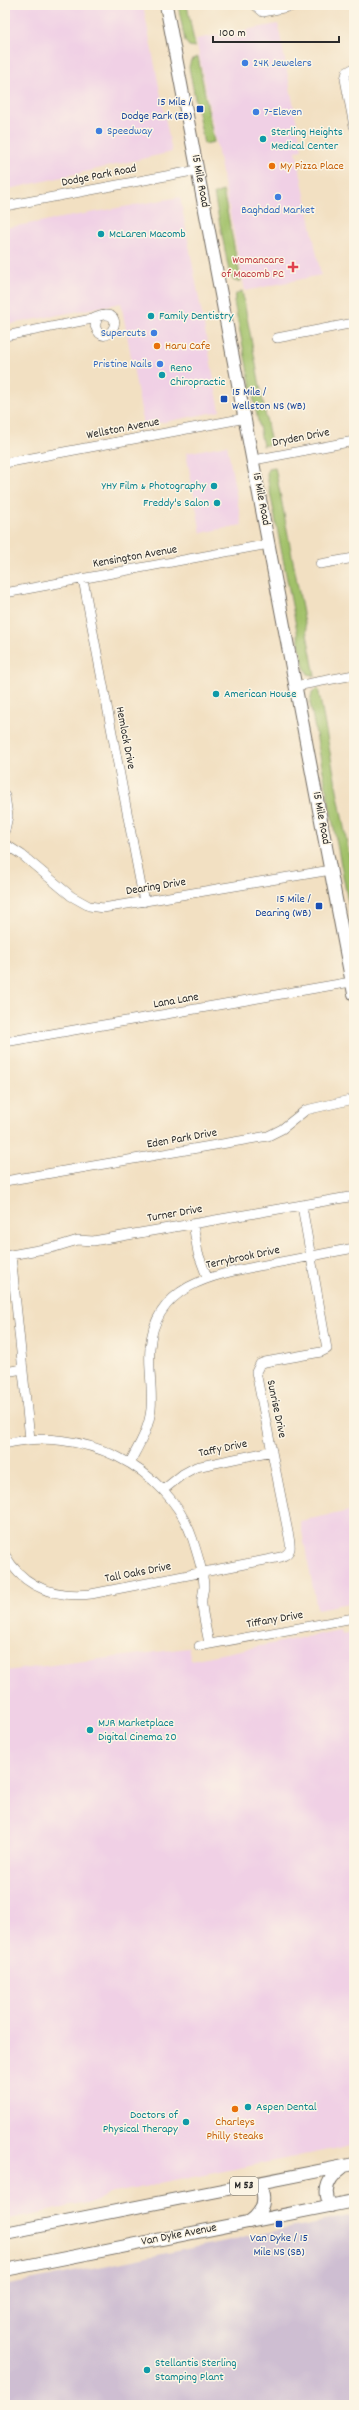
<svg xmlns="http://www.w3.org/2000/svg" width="359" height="2410" viewBox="0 0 359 2410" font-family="Dekko,sans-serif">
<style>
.built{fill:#f0d0e5}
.industrial{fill:#cebed2}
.green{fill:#a1c169;stroke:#66764a}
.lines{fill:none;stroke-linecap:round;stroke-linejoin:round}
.minor-casing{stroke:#716a60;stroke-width:10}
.major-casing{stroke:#716a60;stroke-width:14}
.minor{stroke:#fff;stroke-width:9}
.major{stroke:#fff;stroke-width:12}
.shop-dot{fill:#3f7fe0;stroke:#fcf5e5;stroke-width:1.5}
.transit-dot{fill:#1a4fb4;stroke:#fcf5e5;stroke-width:1.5}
.culture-dot{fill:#0f9aa8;stroke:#fcf5e5;stroke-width:1.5}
.food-dot{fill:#e8710a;stroke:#fcf5e5;stroke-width:1.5}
.health-dot{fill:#e0444e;stroke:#fcf5e5;stroke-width:1.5}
.labels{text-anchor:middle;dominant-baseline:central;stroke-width:3;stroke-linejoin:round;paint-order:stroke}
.shield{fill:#fcf5e5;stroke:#6a6863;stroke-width:1}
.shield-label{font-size:11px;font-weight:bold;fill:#2b2b2b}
.shop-label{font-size:12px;fill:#366cbe;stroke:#fcf5e5;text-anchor:start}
.transit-label{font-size:12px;fill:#164399;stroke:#fcf5e5;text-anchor:end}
.culture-label{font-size:12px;fill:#0d838f;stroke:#fcf5e5;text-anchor:start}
.food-label{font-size:12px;fill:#c56008;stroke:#fcf5e5;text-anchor:start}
.street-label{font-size:12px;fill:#2b2b2b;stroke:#fcf5e5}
.health-label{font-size:12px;fill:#be3a42;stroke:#fcf5e5;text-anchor:end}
</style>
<rect width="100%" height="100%" fill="#fcf5e5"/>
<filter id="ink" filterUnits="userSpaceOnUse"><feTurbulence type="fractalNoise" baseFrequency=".025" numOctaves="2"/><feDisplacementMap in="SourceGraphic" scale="8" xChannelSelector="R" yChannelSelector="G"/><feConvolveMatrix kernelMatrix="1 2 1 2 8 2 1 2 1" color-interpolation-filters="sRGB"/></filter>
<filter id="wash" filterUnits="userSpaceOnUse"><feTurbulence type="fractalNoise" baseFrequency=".012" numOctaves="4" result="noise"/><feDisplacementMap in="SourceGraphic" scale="16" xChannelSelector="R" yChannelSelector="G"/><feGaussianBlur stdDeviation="0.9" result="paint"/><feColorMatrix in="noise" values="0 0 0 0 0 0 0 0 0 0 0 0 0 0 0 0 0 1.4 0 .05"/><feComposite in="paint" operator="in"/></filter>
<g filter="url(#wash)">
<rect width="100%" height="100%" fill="#f2e0c2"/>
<path class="built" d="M5,5H143L172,152L5,190Z
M278,24L302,150L296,151L321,275L245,291L196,39Z
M180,197L220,411L144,426L121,303L5,325V228Z
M227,445L242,525L201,533L186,453Z
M354,1510V1602L317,1609L300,1521Z
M340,1630L341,1634L354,1632V2145L109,2194L96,2201L5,2220V1671L188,1648L191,1660Z"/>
<path class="industrial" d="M354,2215V2405H5V2286Z"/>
<path class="green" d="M178,5H187L195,47L189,46L185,41Z
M198,57L214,142L204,144L189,67L191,60Z
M223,191L241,281H234L230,276L214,194Z
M242,291L271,444L263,446L234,302L236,294Z
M275,467L315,676L308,674L304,667L267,476L268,468Z
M318,688L354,881V933L310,703L312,693Z"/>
</g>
<g filter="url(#ink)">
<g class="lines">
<g class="minor-casing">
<path id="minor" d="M255,5L263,12L298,5
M354,68L347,72L345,79L354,126
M5,206L198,170
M5,336L92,319C96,318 100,315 104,315C128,313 105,353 95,326L98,317
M277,338L354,323
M254,460L354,441
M5,463L246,418
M320,564L354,558
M83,579L144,902
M5,593L269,544
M296,686L354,675
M5,796L8,816L5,830
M5,844L22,855L71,896L89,906L103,908L331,870
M5,1042L351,982
M5,1181L268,1136L282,1129L306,1110L354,1099
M193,1224L198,1253L207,1277
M11,1255L30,1439
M5,1256L55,1247L78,1240L93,1241L349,1197
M5,1372L23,1369
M5,1444C79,1425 168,1465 193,1540C197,1554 204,1573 204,1587C203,1594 201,1599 202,1605C203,1618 207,1631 209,1644
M130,1462C139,1445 149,1429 151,1409C153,1388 148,1368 150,1348C155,1282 218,1274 270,1264C298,1259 326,1253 354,1248
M163,1490L183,1474L196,1467L272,1451
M5,1555C24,1588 54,1598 91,1594L281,1557C292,1553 291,1547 289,1537L256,1372L260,1364L265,1362L321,1352L327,1349L302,1206
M199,1646L354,1618"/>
</g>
<g class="major-casing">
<path id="major" d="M166,5L354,994
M331,2206C321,2190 329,2177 343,2167
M249,2222C263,2212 268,2198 258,2183
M5,2233L354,2164
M5,2270L354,2201"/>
</g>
<use href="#minor" class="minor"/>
<use href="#major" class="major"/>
</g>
</g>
<g class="shop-dot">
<circle cx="245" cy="63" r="4"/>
<circle cx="256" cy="112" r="4"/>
<circle cx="99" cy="131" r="4"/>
<circle cx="278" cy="197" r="4"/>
<circle cx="154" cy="333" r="4"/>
<circle cx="160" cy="364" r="4"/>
</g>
<g class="transit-dot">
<rect x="196" y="105" width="8" height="8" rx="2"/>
<rect x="220" y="395" width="8" height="8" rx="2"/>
<rect x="315" y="902" width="8" height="8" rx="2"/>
<rect x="275" y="2220" width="8" height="8" rx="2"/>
</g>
<g class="culture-dot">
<circle cx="263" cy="139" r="4"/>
<circle cx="101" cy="234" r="4"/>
<circle cx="151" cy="316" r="4"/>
<circle cx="162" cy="375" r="4"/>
<circle cx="214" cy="486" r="4"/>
<circle cx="217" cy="503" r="4"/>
<circle cx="216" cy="694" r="4"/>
<circle cx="90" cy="1730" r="4"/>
<circle cx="248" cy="2107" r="4"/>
<circle cx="186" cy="2122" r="4"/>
<circle cx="147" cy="2370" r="4"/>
</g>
<g class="food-dot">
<circle cx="272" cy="166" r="4"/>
<circle cx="157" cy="346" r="4"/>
<circle cx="235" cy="2109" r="4"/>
</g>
<path class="health-dot" d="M291 261h4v4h4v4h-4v4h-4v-4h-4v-4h4z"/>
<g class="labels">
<rect class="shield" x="230" y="2177" width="28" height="18" rx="3"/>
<g class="shield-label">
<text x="244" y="2186">M 53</text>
</g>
<g class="shop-label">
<text x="253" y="63">24K Jewelers</text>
<text x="264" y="112">7-Eleven</text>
<text x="107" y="131">Speedway</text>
<text x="278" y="210" text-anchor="middle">Baghdad Market</text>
<text x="146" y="333" text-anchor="end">Supercuts</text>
<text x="152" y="364" text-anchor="end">Pristine Nails</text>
</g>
<g class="transit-label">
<text x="192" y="102">15 Mile /<tspan x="192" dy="14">Dodge Park (EB)</tspan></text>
<text x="232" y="392" text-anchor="start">15 Mile /<tspan x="232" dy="14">Wellston NS (WB)</tspan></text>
<text x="311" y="899">15 Mile /<tspan x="311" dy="14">Dearing (WB)</tspan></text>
<text x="279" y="2238" text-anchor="middle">Van Dyke / 15<tspan x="279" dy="14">Mile NS (SB)</tspan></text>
</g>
<g class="culture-label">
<text x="271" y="132">Sterling Heights<tspan x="271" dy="14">Medical Center</tspan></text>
<text x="109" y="234">McLaren Macomb</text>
<text x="159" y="316">Family Dentistry</text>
<text x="170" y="368">Reno<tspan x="170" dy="14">Chiropractic</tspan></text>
<text x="206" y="486" text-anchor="end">YHY Film &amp; Photography</text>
<text x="209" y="503" text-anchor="end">Freddy's Salon</text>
<text x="224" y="694">American House</text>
<text x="98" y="1723">MJR Marketplace<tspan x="98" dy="14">Digital Cinema 20</tspan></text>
<text x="256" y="2107">Aspen Dental</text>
<text x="178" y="2115" text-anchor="end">Doctors of<tspan x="178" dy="14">Physical Therapy</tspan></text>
<text x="155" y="2363">Stellantis Sterling<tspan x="155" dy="14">Stamping Plant</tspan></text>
</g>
<g class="food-label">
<text x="280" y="166">My Pizza Place</text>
<text x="165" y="346">Haru Cafe</text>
<text x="235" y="2122" text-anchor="middle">Charleys<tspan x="235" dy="14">Philly Steaks</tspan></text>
</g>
<g class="street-label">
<text transform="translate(99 176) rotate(-11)">Dodge Park Road</text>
<text transform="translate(200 181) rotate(79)">15 Mile Road</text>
<text transform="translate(123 429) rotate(-11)">Wellston Avenue</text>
<text transform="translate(301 438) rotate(-11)">Dryden Drive</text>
<text transform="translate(261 499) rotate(79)">15 Mile Road</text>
<text transform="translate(135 557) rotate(-10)">Kensington Avenue</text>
<text transform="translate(125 738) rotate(79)">Hemlock Drive</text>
<text transform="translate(321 818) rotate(79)">15 Mile Road</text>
<text transform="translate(156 887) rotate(-9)">Dearing Drive</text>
<text transform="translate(176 1001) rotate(-10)">Lana Lane</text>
<text transform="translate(182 1139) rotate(-10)">Eden Park Drive</text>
<text transform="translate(175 1214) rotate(-10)">Turner Drive</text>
<text transform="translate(243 1258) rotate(-12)">Terrybrook Drive</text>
<text transform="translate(276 1409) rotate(78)">Sunrise Drive</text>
<text transform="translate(223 1449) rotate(-12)">Taffy Drive</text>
<text transform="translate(138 1573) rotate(-11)">Tall Oaks Drive</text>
<text transform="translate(275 1620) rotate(-10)">Tiffany Drive</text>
<text transform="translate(179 2235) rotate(-11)">Van Dyke Avenue</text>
</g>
<g class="health-label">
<text x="284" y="260">Womancare<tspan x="284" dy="14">of Macomb PC</tspan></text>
</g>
</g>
<rect width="359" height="2410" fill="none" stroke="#fcf5e5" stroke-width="20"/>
<path d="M213 36v6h126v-6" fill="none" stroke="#2b2b2b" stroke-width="2"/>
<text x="219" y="36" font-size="12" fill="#2b2b2b" stroke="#fcf5e5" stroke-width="3" paint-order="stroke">100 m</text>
</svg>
